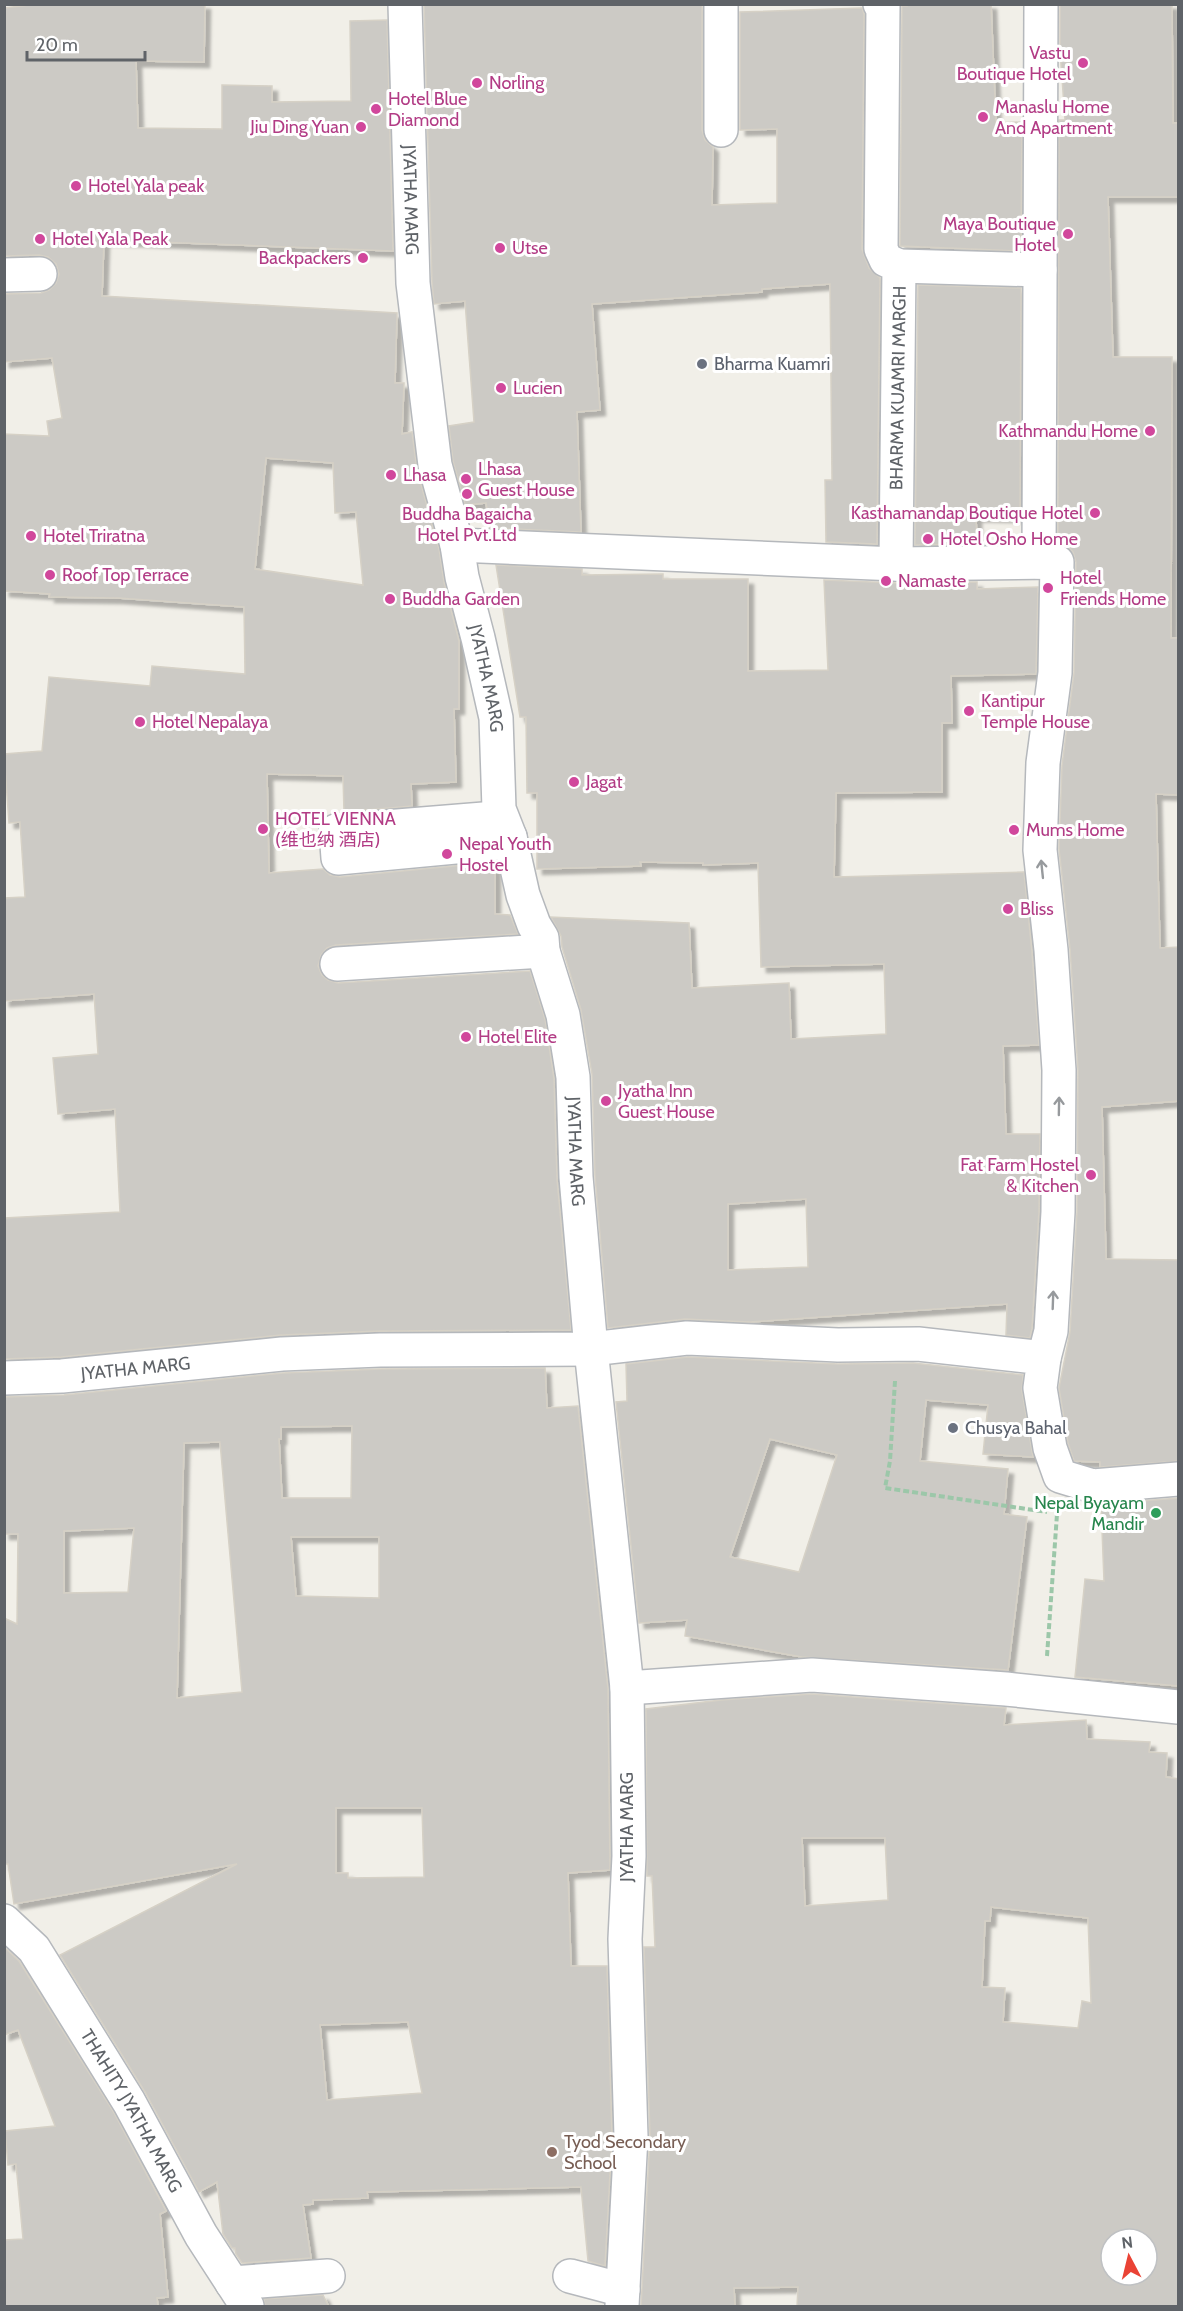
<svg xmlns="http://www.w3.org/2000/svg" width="1183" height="2311" viewBox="0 0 1183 2311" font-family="Cabin,'Noto Sans SC',sans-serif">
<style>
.building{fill:#cccac5;stroke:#d6d1c6;stroke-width:1.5;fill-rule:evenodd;filter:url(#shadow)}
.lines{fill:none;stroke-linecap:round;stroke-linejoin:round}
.minor-casing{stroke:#b5b8bc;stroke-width:36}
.path{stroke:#9cc7a9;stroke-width:4;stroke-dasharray:6 3;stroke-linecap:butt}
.minor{stroke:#fff;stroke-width:33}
.oneway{stroke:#979a9d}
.hotel-dot{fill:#d1479c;stroke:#fff;stroke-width:2}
.worship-dot{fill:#6b7280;stroke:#fff;stroke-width:2}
.leisure-dot{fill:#2e9e5b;stroke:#fff;stroke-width:2}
.education-dot{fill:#8d6e63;stroke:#fff;stroke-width:2}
.labels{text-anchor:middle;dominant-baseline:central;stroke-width:6;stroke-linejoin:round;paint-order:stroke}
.hotel-label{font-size:18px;fill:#b23c85;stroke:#fff;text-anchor:start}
.street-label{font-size:18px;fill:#5f6368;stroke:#fff}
.worship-label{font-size:18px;fill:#5b616d;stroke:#fff;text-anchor:start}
.leisure-label{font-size:18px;fill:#27864d;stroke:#fff;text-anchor:end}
.education-label{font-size:18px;fill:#785e54;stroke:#fff;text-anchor:start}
</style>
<defs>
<filter id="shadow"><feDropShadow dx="5.5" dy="5.5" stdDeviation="1.5" flood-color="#0004"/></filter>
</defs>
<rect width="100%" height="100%" fill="#f1efe8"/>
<path class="building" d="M38,4H205L204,62L136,61L138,128L222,129V85L272,86V102L351,101L350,21L387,20L393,251L104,240L102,296L397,313L395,383H404L402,434L412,432L417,470L439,549L444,582L459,641V709H454L456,782L411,784L412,806L344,812L343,776L267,774L269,873L323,869L330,875L340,877L495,862V914L510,915L518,934L336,945L327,948L321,955L318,966L322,975L328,980L338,983L530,971L545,1019L554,1079L557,1179L571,1330L380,1331L281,1335L61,1357L4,1359V1218L120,1212L115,1109L58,1114L53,1058L98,1054L94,994L4,1001V898L25,897L20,822L9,823L4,754L42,751L49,677L150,686L152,666L245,674L244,607L118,598L49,597L50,594L4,591V434L49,436L47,421L62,418L52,358L4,362V294L41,293L49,290L56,283L59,274L56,264L48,257L39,255L4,256V8ZM266,458L333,463L335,513L356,512L363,585L255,569Z
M424,4H702V130L705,140L713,147L712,205L777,203V129L740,130V12L862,8L864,14L862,249L869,268L880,278L877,544L826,542L825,480H832L830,284L762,289V292L592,304L600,410L577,412L581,532L490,528L486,503L465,505L453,461L449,426L474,422L465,301L434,304L432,282Z
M907,4H991L996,123L1022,122L1021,251L900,246L902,6H907Z
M1060,4H1172L1173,123H1179V197H1108L1113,357H1172L1171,638H1179V795L1156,794L1160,948L1179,947V1101L1102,1107L1106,1259L1179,1260V1461L1100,1467V1462L1074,1461L1068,1443L1059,1388L1070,1332L1077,1212L1078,1070L1070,949L1059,849L1062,765L1074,673L1076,562L1073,552L1067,546L1058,543L1059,120H1065L1060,50Z
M918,285L1021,288L1020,517L976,516L977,544L915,545Z
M496,565L582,569V575L663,574V579H748V671L828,670L824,580L896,583L977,582V589L1038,587L1036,674L951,676L952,723H942V792L836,793L834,877L1024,872L1032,952L1039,1045L1003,1046L1006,1134H1040L1039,1211L1032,1328L1030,1338L1006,1335L1007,1304L749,1322L685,1319L608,1328L595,1176L592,1074L581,1010L562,947L561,936L551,917L689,923L692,988L789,983L791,1039L886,1034L884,964L761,967L758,863L703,865V863L640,862L641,866L537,869V793H527L526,717H520ZM806,1199L808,1267L728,1270V1204Z
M688,1357L838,1364L913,1363L1023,1375L1022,1391L1033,1457L983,1454L988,1405L926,1400L920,1461L1008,1469L1004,1514L1027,1517L1008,1670L802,1657L685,1636L687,1620L639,1623L616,1402L627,1401L626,1364ZM770,1439L837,1455L799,1572L730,1557Z
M545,1368L547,1408L578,1406L608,1689L610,1870L568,1873L571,1966H607L612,2136L605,2266L588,2261L581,2187L367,2192L368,2198L313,2200V2204L303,2205L311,2258L242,2263L236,2254L235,2248H232L223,2234L217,2182L199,2192L145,2092L60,1955L237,1864L14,1904L8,1864H4V1618L17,1624L18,1534H4V1397L64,1395L283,1373L380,1369ZM352,1426L351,1498H282L279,1439H281V1427ZM220,1442L242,1692L177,1698L184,1443ZM134,1528L128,1592L64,1593V1531ZM291,1537H379V1598L296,1596ZM336,1808H422L424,1877L348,1878V1873H336ZM408,2022L422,2093L327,2100L320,2025Z
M1179,1498V1686L1075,1677L1085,1579L1104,1581L1101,1504Z
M812,1694L1006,1708L1004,1725L1086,1720L1087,1739L1150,1742L1149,1752L1167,1753L1166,1777L1179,1779V2307H797L798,2287L734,2288L735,2307H641L650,2136L644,1947H655L652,1876H647L646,1709L721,1700ZM802,1838H885L888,1900L805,1906ZM991,1907L1088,1918L1091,2003L1082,2001L1078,2028L1003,2022L1005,1988L982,1987L985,1921H990ZM1111,2239H1147V2275H1111Z
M4,1947L19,1961L113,2111L166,2211L160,2214L168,2297L157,2298L158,2307H4V2240L23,2239L16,2164L8,2165L5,2131L55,2126L18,2030L4,2035Z
M323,2295L329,2307H265L264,2299Z"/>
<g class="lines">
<g class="minor-casing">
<g id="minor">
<path id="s1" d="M405,4L413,283L435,465L457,545L462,577L478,638L496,718L499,809L510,837L523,895L534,925L542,938L543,951L563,1015L573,1077L576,1177L591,1349L627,1688L629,1856L625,1939L631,2136L622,2306"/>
<path d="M880,4L883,6L881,249L886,260L899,266L896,564"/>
<path d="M721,130V4"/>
<path d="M899,266L1040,270"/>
<path d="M4,275L40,274"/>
<path d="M457,545L896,564L1057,562L1055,673L1043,763L1040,850L1051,950L1059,1070L1058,1212L1051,1331L1044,1358"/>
<path d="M1039,562L1041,4"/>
<path d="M500,832L498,843L338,858L336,831L496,818L500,832L510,837"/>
<path d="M337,964L543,951"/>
<path id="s2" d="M4,1378L62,1376L282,1354L380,1350L591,1349L687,1338L838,1345L918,1344L1044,1358L1040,1388L1050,1448L1060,1476L1093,1486L1178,1479"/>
<path d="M627,1688L812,1675L1006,1689L1178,1707"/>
<path id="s3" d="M4,1921L34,1949L129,2102L201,2235L247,2306"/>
<path d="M570,2276L623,2290"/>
<path d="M232,2283L328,2276"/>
</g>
</g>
<path class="path" d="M895,1381L890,1461L885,1488L1047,1512
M1047,1656L1057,1514"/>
<use href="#minor" class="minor"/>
</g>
<defs><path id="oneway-shaft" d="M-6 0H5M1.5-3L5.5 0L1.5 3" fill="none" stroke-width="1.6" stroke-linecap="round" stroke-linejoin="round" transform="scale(1.5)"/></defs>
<g class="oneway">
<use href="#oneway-shaft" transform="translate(1042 869) rotate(-96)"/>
<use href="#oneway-shaft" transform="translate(1059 1106) rotate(-89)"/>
<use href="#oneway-shaft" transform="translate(1053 1300) rotate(-88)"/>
</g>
<g class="hotel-dot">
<circle cx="1083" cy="63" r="6"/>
<circle cx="477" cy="83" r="6"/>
<circle cx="376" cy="109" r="6"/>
<circle cx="983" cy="117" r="6"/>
<circle cx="361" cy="127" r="6"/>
<circle cx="76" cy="186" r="6"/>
<circle cx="1068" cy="234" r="6"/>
<circle cx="40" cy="239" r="6"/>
<circle cx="500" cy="248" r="6"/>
<circle cx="363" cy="258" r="6"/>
<circle cx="501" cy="388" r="6"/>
<circle cx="1150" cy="431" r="6"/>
<circle cx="391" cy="475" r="6"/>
<circle cx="466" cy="479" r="6"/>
<circle cx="467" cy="494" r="6"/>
<circle cx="1095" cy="513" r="6"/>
<circle cx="31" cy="536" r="6"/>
<circle cx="928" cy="539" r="6"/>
<circle cx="50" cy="575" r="6"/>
<circle cx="886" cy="581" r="6"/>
<circle cx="1048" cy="588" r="6"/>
<circle cx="390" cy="599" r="6"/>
<circle cx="969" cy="711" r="6"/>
<circle cx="140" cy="722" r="6"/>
<circle cx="574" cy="782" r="6"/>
<circle cx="263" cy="829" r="6"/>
<circle cx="1014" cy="830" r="6"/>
<circle cx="447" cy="854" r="6"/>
<circle cx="1008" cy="909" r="6"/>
<circle cx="466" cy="1037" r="6"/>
<circle cx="606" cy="1101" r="6"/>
<circle cx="1091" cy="1175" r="6"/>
</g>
<g class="worship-dot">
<circle cx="702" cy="364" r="6"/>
<circle cx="953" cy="1428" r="6"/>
</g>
<circle class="leisure-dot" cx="1156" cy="1513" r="6"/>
<circle class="education-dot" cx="552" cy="2152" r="6"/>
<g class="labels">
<g class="hotel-label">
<text x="1071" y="53" text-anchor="end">Vastu<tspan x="1071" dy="21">Boutique Hotel</tspan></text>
<text x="489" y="83">Norling</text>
<text x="388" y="99">Hotel Blue<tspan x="388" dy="21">Diamond</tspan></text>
<text x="995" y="107">Manaslu Home<tspan x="995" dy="21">And Apartment</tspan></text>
<text x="349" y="127" text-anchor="end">Jiu Ding Yuan</text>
<text x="88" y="186">Hotel Yala peak</text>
<text x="1056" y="224" text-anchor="end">Maya Boutique<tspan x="1056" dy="21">Hotel</tspan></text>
<text x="52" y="239">Hotel Yala Peak</text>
<text x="512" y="248">Utse</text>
<text x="351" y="258" text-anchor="end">Backpackers</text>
<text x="513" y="388">Lucien</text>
<text x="1138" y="431" text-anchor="end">Kathmandu Home</text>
<text x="478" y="469">Lhasa<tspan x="478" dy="21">Guest House</tspan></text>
<text x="403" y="475">Lhasa</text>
<text x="1083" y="513" text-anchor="end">Kasthamandap Boutique Hotel</text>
<text x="467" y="514" text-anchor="middle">Buddha Bagaicha<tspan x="467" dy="21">Hotel Pvt.Ltd</tspan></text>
<text x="43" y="536">Hotel Triratna</text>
<text x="940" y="539">Hotel Osho Home</text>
<text x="62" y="575">Roof Top Terrace</text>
<text x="1060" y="578">Hotel<tspan x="1060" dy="21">Friends Home</tspan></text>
<text x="898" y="581">Namaste</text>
<text x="402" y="599">Buddha Garden</text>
<text x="981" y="701">Kantipur<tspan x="981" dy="21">Temple House</tspan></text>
<text x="152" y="722">Hotel Nepalaya</text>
<text x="586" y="782">Jagat</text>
<text x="275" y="819">HOTEL VIENNA<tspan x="275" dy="21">(维也纳 酒店)</tspan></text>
<text x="1026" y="830">Mums Home</text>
<text x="459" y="844">Nepal Youth<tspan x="459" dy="21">Hostel</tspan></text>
<text x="1020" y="909">Bliss</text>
<text x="478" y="1037">Hotel Elite</text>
<text x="618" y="1091">Jyatha Inn<tspan x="618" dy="21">Guest House</tspan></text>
<text x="1079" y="1165" text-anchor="end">Fat Farm Hostel<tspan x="1079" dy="21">&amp; Kitchen</tspan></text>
</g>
<g class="street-label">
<text stroke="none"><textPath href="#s1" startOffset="196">JYATHA MARG</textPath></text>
<text transform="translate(898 388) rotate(-89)">BHARMA KUAMRI MARGH</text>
<text stroke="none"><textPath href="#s1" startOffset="682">JYATHA MARG</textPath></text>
<text stroke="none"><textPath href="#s1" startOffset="1168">JYATHA MARG</textPath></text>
<text stroke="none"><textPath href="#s2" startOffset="132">JYATHA MARG</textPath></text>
<text transform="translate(627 1827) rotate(-90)">JYATHA MARG</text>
<text stroke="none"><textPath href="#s3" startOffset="230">THAHITY JYATHA MARG</textPath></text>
</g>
<g class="worship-label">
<text x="714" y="364">Bharma Kuamri</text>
<text x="965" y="1428">Chusya Bahal</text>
</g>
<g class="leisure-label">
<text x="1144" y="1503">Nepal Byayam<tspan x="1144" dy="21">Mandir</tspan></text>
</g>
<g class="education-label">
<text x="564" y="2142">Tyod Secondary<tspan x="564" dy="21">School</tspan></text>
</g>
</g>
<rect width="1183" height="2311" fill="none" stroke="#5f6368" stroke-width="12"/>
<g transform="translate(1129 2257) rotate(353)"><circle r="28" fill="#ffffff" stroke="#bfc1c3" stroke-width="1.5"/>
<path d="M0-4.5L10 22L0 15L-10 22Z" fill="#ea4335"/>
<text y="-9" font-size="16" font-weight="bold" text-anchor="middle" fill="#5f6368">N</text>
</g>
<path d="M27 51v9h118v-9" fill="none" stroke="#5f6368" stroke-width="3"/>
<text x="36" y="51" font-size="18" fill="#5f6368" stroke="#ffffff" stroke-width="4.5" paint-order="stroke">20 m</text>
</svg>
